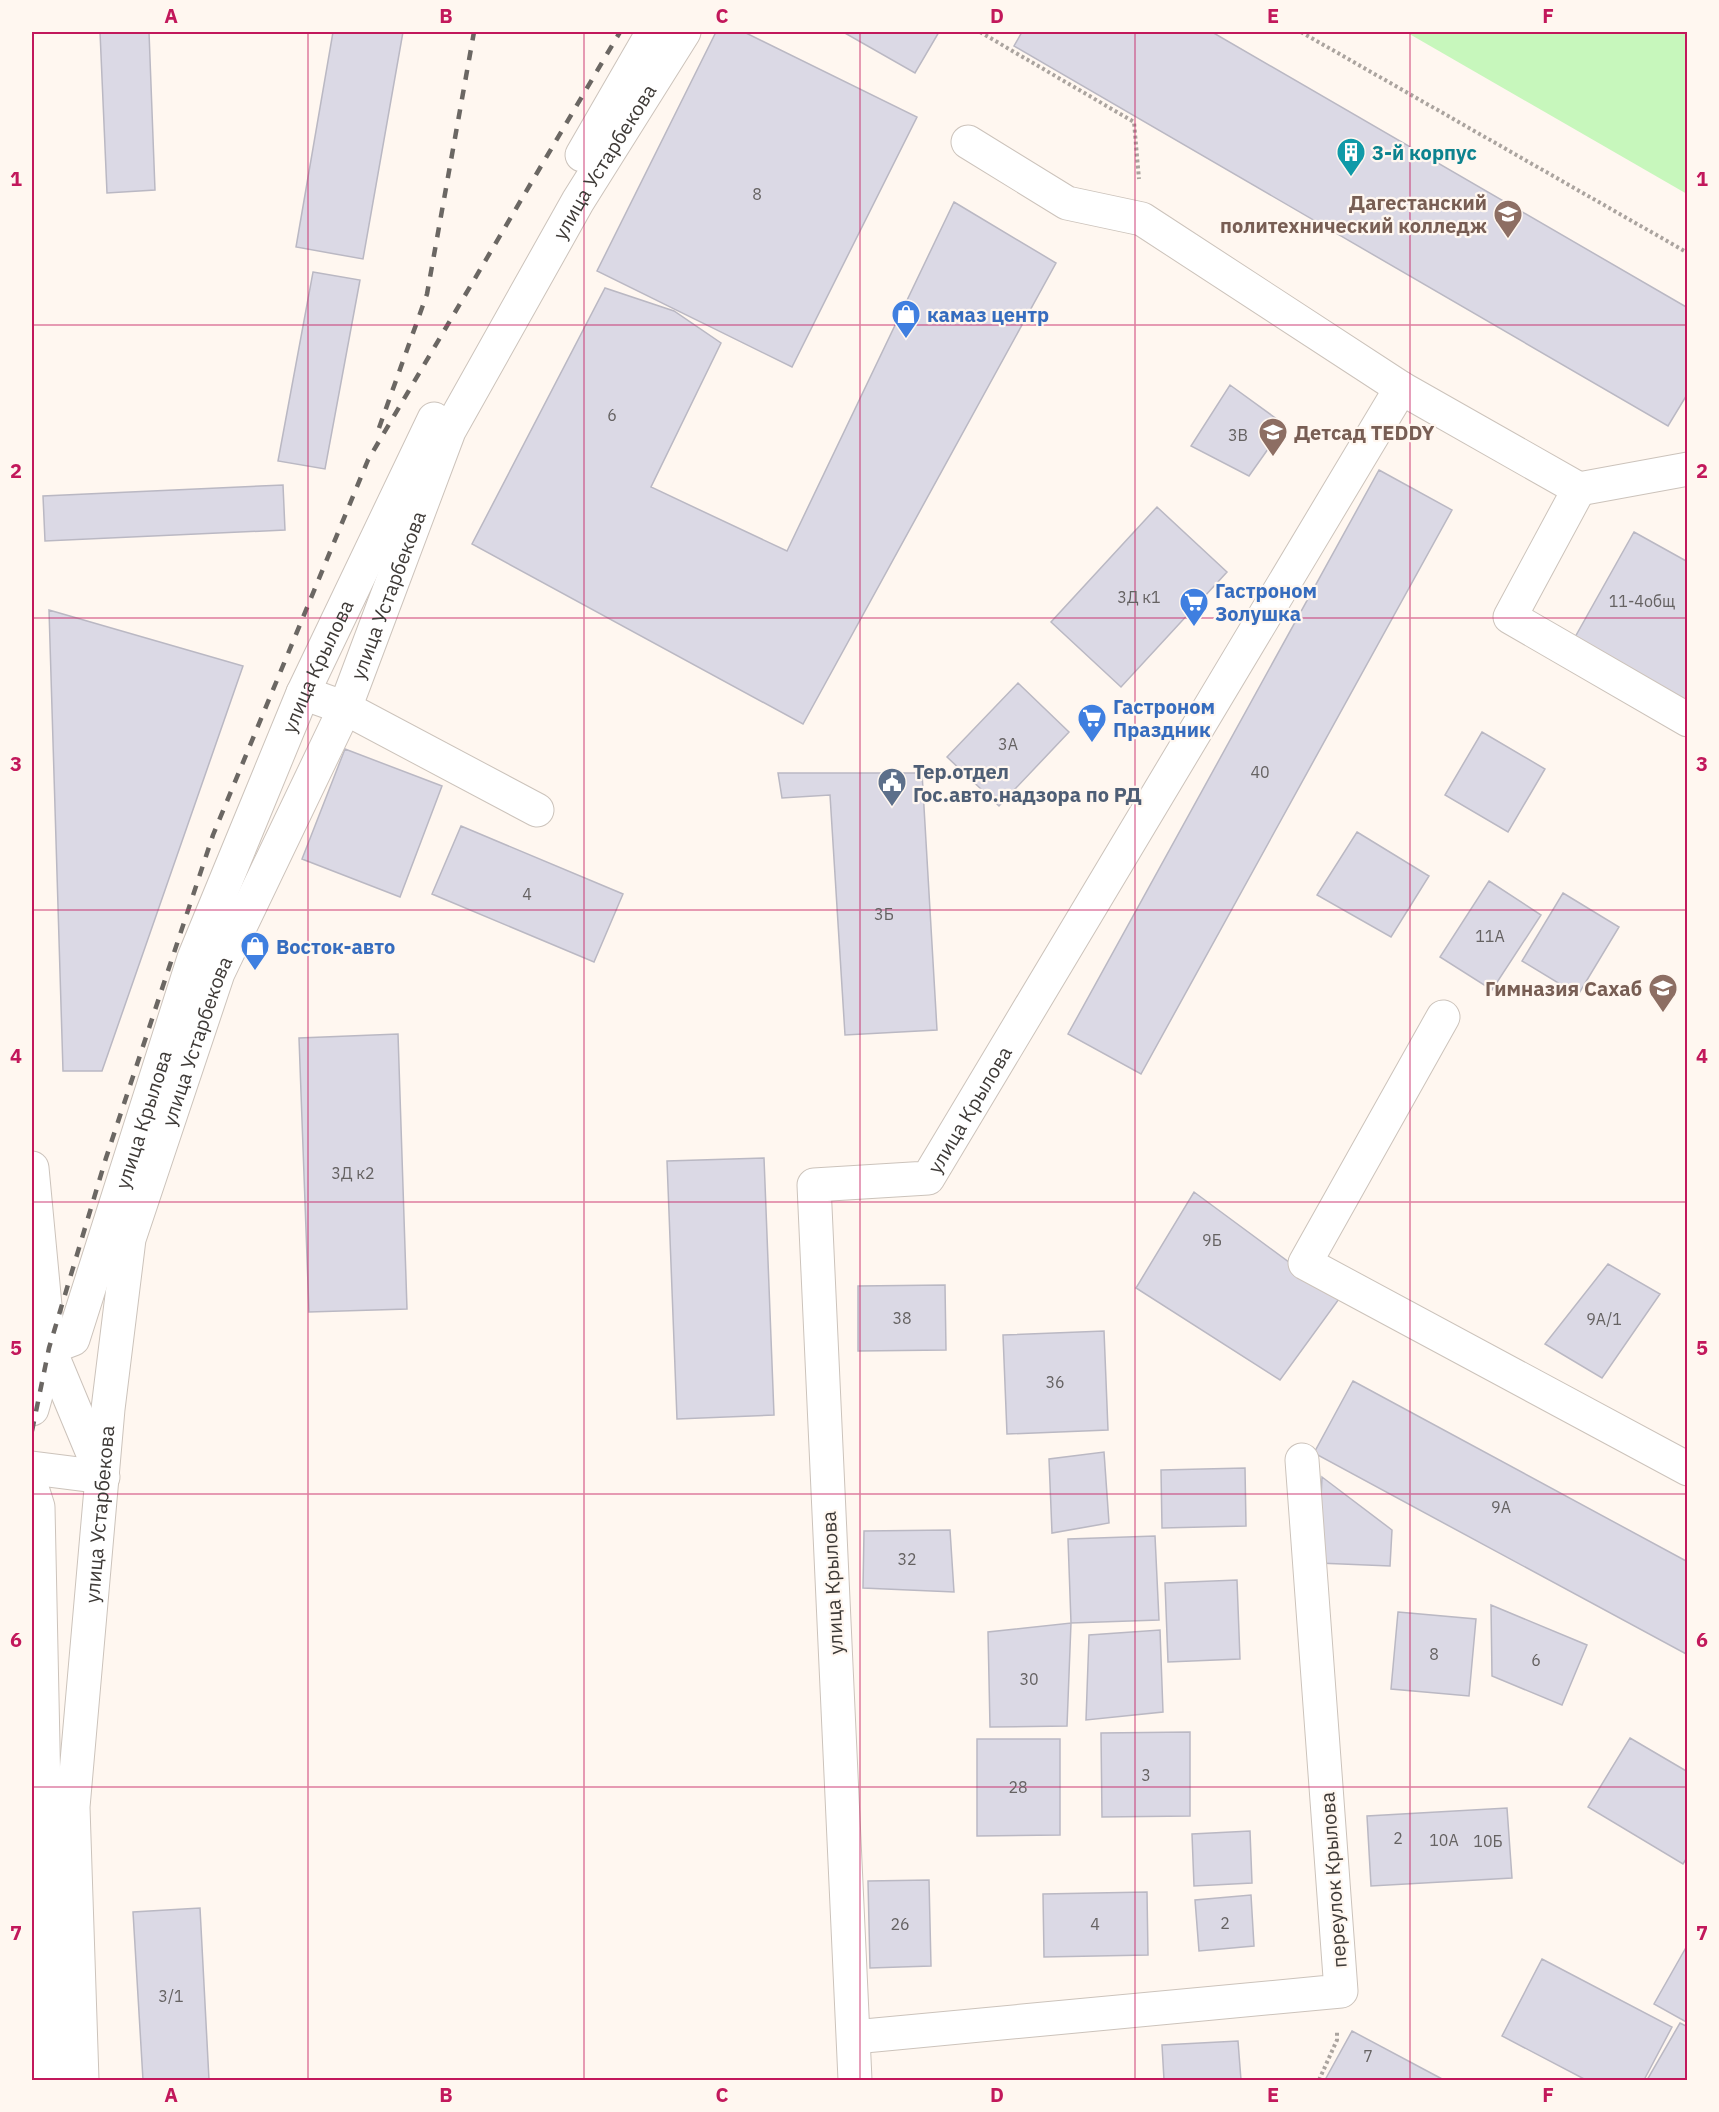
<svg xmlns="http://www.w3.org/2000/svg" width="1719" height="2112" viewBox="0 0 1719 2112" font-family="'IBM Plex Sans',sans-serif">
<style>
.green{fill:#c7f7bc}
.building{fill:#dbd9e5;stroke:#bab8c3;stroke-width:1.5}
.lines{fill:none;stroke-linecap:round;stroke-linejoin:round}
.minor-casing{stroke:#ccc3bb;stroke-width:35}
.major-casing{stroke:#ccc3bb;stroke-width:35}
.path{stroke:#aba49f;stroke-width:4;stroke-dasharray:3 3;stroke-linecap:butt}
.minor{stroke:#fff;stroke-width:33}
.major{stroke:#fff;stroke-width:33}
.rail{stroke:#6b6763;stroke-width:4.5;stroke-dasharray:10 10;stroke-linecap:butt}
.grid{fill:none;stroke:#c2185b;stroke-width:1.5;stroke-opacity:0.55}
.labels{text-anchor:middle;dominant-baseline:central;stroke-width:4.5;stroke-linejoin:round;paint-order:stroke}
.number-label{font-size:16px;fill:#656262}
.culture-label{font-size:20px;font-weight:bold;fill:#0d838f;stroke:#fff7f0;text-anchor:start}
.street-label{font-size:20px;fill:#3e3a37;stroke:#fff7f0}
.education-label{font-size:20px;font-weight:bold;fill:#785e54;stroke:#fff7f0;text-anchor:end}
.shop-label{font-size:20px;font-weight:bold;fill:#366cbe;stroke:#fff7f0;text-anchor:start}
.service-label{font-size:20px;font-weight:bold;fill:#4e5e75;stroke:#fff7f0;text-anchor:start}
.neatline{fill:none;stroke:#c2185b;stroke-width:2}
.grid-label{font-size:20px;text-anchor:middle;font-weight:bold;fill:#c2185b}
</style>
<rect width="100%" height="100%" fill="#fff7f0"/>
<path class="green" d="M1406,32H1687V194Z"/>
<path class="building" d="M100,32H149L155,190L107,193Z
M333,32H403L363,259L296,247Z
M716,32H744L917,117L792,367L597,271Z
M843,32H939L915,73Z
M1022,32H1212L1688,308V393L1668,426L1014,46Z
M954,202L1056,263L803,724L472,544L605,288L674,311L721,343L651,487L787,551Z
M313,272L360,280L325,469L278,461Z
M1230,385L1285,425L1249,476L1191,446Z
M1379,470L1452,510L1141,1074L1068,1034Z
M283,485L285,530L45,541L43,496Z
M1157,507L1227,572L1121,687L1051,622Z
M1634,532L1688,562V702L1574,639Z
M49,610L243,666L102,1071H63Z
M1018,683L1069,732L999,806L947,757Z
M1482,732L1545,769L1508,832L1445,795Z
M345,749L442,786L400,897L302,859Z
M778,773H922L937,1030L845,1035L830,795L782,798Z
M461,826L623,894L594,962L432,894Z
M1357,832L1429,876L1391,937L1317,895Z
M1489,881L1541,915L1492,990L1440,957Z
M1563,893L1619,927L1578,995L1522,961Z
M398,1034L407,1309L309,1312L299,1038Z
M764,1158L774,1415L677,1419L667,1161Z
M1194,1192L1339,1299L1280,1380L1136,1288Z
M1608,1264L1660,1294L1602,1378L1545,1344Z
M945,1285L946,1350L858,1351V1286Z
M1104,1331L1108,1430L1007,1434L1003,1335Z
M1353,1381L1688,1562V1655L1314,1453Z
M1104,1452L1109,1523L1052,1533L1049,1459Z
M1245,1468L1246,1526L1162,1528L1161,1470Z
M1322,1477L1392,1530L1390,1566L1318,1563Z
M950,1530L954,1592L863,1588L864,1531Z
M1155,1536L1159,1620L1071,1623L1068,1539Z
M1237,1580L1240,1659L1168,1662L1165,1583Z
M1491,1605L1587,1645L1562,1705L1492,1676Z
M1398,1612L1476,1619L1469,1696L1391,1689Z
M1071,1623L1067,1726L990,1727L988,1632Z
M1160,1630L1163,1712L1086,1720L1089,1635Z
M1190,1732V1816L1102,1817L1101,1733Z
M1630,1738L1688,1772V1856L1683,1864L1588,1807Z
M977,1739H1060V1835L977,1836Z
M1507,1808L1512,1878L1371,1886L1367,1816Z
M1250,1831L1252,1883L1194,1886L1192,1834Z
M929,1880L931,1966L870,1968L868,1881Z
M1147,1892L1148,1955L1044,1957L1043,1894Z
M1251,1895L1254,1946L1199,1951L1195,1900Z
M200,1908L209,2080H143L133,1912Z
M1688,1944V2023L1654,2004Z
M1542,1959L1672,2027L1644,2080H1586L1502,2036Z
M1680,2023L1688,2027V2080H1647Z
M1352,2031L1444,2080H1325Z
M1238,2041L1241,2080H1164L1162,2045Z"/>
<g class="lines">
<g class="minor-casing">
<g id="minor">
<path d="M968,142L1067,203L1142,219L1401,388L1579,489L1510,617L1688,720"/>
<path d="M1579,489L1688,469"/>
<path d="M303,693L345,708L537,810"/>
<path d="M1443,1017L1305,1263L1688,1469"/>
<path d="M854,2037L1341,1991L1302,1460"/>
<path id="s1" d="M855,2080L814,1185L928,1178L1401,388"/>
</g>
</g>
<g class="major-casing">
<g id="major">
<path d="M582,155L653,32"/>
<path d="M32,1168L49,1348L101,1473"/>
<path id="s2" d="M49,1348L73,1339L194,958L303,693L434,419"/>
<path d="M32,1409L49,1348"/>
<path d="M32,1468L103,1477"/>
<path d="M32,1488L38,1507L50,2080"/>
<path id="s3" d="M82,2080L73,1807L108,1409L129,1239L218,973L345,708L449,431L578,201L684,32"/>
</g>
</g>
<path class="path" d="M980,32L1134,122L1139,179
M1301,32L1688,253
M1319,2080L1337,2040V2031"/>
<use href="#minor" class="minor"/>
<use href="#major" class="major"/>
<path class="rail" d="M379,428L427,294L474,32
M32,1431L49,1348L106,1158L213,835L368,460L620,32"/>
</g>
<path class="grid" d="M308,32V2080M584,32V2080M860,32V2080M1135,32V2080M1410,32V2080M32,325H1688M32,618H1688M32,910H1688M32,1202H1688M32,1494H1688M32,1787H1688"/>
<defs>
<g id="building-pin" transform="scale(1.5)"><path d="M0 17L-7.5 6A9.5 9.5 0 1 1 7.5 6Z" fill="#0f9aa8" stroke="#fff7f0"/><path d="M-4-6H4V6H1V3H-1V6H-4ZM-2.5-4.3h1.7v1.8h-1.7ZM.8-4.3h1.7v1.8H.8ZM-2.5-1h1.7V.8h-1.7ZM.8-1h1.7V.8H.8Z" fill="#fff"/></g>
<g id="university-pin" transform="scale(1.5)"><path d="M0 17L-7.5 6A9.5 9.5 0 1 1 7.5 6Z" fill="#8d6e63" stroke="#fff7f0"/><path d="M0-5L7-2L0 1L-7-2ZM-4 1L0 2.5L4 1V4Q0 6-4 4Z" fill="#fff"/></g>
<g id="shop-pin" transform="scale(1.5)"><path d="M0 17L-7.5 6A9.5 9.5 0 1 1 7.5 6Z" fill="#3f7fe0" stroke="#fff7f0"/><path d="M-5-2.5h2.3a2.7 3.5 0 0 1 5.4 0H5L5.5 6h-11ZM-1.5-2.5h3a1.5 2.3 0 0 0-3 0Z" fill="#fff"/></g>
<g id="school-pin" transform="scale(1.5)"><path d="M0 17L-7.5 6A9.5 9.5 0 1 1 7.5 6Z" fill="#8d6e63" stroke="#fff7f0"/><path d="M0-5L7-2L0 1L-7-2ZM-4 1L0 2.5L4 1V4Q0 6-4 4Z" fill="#fff"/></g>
<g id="supermarket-pin" transform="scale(1.5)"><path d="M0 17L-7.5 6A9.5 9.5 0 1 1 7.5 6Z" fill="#3f7fe0" stroke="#fff7f0"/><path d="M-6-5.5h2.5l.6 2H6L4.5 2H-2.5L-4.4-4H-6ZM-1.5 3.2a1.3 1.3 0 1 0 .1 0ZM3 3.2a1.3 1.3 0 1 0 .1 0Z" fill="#fff"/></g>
<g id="civic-pin" transform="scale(1.5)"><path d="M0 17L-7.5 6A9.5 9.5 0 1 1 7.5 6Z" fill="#5c6f8a" stroke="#fff7f0"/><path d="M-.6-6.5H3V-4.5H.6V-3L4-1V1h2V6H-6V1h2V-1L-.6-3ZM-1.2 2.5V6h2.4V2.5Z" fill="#fff"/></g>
</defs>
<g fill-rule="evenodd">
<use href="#building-pin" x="1351" y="152"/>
<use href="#university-pin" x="1508" y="214"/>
<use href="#shop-pin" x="906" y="314"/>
<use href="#school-pin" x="1273" y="432"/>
<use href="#supermarket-pin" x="1194" y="602"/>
<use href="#supermarket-pin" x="1092" y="718"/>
<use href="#civic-pin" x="892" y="782"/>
<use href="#shop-pin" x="255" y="946"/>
<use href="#school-pin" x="1663" y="988"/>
</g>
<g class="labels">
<g class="number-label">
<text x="757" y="194">8</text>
<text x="612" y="415">6</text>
<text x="1238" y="435">3В</text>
<text x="1139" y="597">3Д к1</text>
<text x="1642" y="601">11-4общ</text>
<text x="1008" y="744">3А</text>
<text x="1260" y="772">40</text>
<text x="527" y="894">4</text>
<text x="884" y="914">3Б</text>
<text x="1490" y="936">11А</text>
<text x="353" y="1173">3Д к2</text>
<text x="1212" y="1240">9Б</text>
<text x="902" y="1318">38</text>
<text x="1604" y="1319">9А/1</text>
<text x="1055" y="1382">36</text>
<text x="1501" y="1507">9А</text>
<text x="907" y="1559">32</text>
<text x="1434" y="1654">8</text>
<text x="1536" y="1660">6</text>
<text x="1029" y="1679">30</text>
<text x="1146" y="1775">3</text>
<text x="1018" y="1787">28</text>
<text x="1398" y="1838">2</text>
<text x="1444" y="1840">10А</text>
<text x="1488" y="1841">10Б</text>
<text x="1225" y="1923">2</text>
<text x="900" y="1924">26</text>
<text x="1095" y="1924">4</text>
<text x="171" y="1996">3/1</text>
<text x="1368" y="2056">7</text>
</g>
<g class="culture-label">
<text x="1372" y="152">3-й корпус</text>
</g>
<g class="street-label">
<text stroke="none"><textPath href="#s3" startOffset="2025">улица Устарбекова</textPath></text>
<text stroke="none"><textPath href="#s3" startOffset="1539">улица Устарбекова</textPath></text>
<text stroke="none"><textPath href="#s2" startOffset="742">улица Крылова</textPath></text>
<text stroke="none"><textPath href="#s3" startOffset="1053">улица Устарбекова</textPath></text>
<text stroke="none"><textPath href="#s1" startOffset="1090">улица Крылова</textPath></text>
<text stroke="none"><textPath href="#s2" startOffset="256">улица Крылова</textPath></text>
<text stroke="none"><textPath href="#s3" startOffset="567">улица Устарбекова</textPath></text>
<text transform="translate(832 1583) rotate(-93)">улица Крылова</text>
<text transform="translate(1333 1880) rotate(-94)">переулок Крылова</text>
</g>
<g class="education-label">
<text x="1487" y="202">Дагестанский<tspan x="1487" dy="23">политехнический колледж</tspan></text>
<text x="1294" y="432" text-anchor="start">Детсад TEDDY</text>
<text x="1642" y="988">Гимназия Сахаб</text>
</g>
<g class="shop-label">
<text x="927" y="314">камаз центр</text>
<text x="1215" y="590">Гастроном<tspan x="1215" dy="23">Золушка</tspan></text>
<text x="1113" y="706">Гастроном<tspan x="1113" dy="23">Праздник</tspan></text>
<text x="276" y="946">Восток-авто</text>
</g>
<g class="service-label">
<text x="913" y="771">Тер.отдел<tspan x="913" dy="23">Гос.авто.надзора по РД</tspan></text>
</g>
</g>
<rect width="1719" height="2112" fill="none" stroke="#fff7f0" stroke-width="66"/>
<rect x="33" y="33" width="1653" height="2046" class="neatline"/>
<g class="grid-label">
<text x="171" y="23">A</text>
<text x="446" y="23">B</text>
<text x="722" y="23">C</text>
<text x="997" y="23">D</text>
<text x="1273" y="23">E</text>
<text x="1548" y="23">F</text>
<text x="16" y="186">1</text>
<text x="1702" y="186">1</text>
<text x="16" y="478">2</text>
<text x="1702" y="478">2</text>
<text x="16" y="771">3</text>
<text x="1702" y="771">3</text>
<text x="16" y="1063">4</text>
<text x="1702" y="1063">4</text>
<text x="16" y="1355">5</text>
<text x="1702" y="1355">5</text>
<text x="16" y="1647">6</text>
<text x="1702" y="1647">6</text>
<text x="16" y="1940">7</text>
<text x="1702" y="1940">7</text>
<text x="171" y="2102">A</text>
<text x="446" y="2102">B</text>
<text x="722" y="2102">C</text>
<text x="997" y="2102">D</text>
<text x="1273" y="2102">E</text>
<text x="1548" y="2102">F</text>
</g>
</svg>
